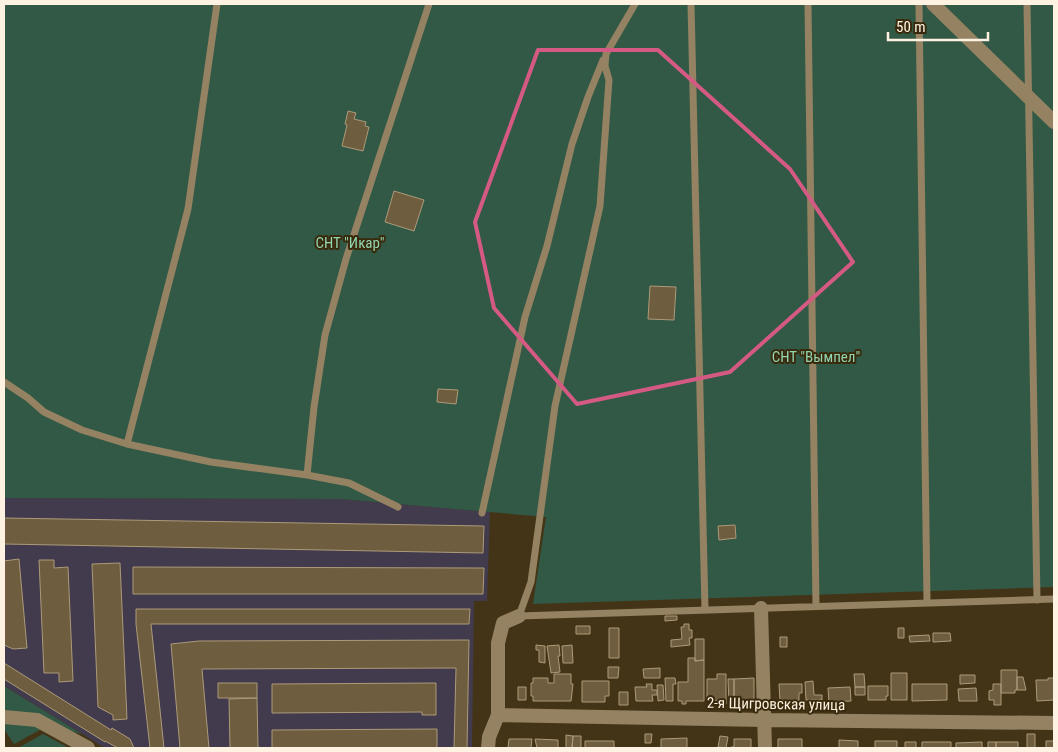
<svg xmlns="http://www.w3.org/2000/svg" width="1058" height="752" viewBox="0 0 1058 752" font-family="'Roboto Condensed',sans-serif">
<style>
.industrial{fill:#413b4d}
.green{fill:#325945}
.building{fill:#6e5d3f;stroke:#ad9a7a}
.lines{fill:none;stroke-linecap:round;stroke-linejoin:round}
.service{stroke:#948263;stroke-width:7}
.minor{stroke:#948263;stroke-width:14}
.marked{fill:none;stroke:#d45a84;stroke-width:4;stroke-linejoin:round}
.labels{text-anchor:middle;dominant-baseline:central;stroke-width:4;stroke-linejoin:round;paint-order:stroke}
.park-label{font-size:15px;fill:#91d5b1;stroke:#3a2a0d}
.street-label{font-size:15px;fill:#fef3e3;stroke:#3a2a0d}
</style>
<rect width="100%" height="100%" fill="#443417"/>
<path class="industrial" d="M4,498L341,499L490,512L487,601H474L472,748H105L4,686Z"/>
<path class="green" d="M4,4H1054V587L533,604L546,517L341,499L4,498Z
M4,686L82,734L47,726L14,744L4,729Z
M43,734L69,748H18Z"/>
<path class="building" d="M348,111L356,113L354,119L366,122L365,126L369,127L363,151L342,146L347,125L345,124Z
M394,191L424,200L414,231L385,222Z
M650,286L676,287L674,320L648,319Z
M438,389L458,390L456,404L437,402Z
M4,518L484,526L483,553L4,544Z
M735,525L736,538L719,540L718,526Z
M19,559L27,648L13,649L4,645V561Z
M39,560H54V568L68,567L73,681L59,682V673H44Z
M120,563L127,719L113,720V715L98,707L92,564Z
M133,567L484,568L483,594H133Z
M136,609H470L469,624H151L164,748H150L136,624Z
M665,616H677V620L665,621Z
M684,624H689V630H692V638H689L690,645L671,647V640L682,639L681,627H684Z
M576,626H590V634H576Z
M609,628H619V658H609Z
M898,628H904V638H898Z
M933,633H950L951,641L933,642Z
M929,635L930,641L910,642L909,636Z
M780,637H787V647H780Z
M695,639H704V660L695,661Z
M469,640L467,748H454L456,668L202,669L209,748H180L171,644L199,641Z
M536,645L545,646V663L539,662V650H536Z
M559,645L560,656H558L560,672L551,673L547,646Z
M572,645L573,663H563L562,646Z
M688,658H695V661L704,660V701H686V704H682V701H678V682H688Z
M4,663L111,730L112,728L130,739L134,748H118L105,741V742L4,679Z
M608,667H619L618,678H608Z
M660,668V678H644L643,669Z
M1001,670H1017V690H1015V693H1001Z
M891,673H907V700H891Z
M554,674H571V684H573L571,701H533V696H531V683H533V678H548V683H554Z
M717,674H726V704H716V700H707V679H717Z
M854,674H864L865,687H855Z
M960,675H975V683L960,684Z
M1017,677H1023L1026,690H1017Z
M665,678H675L676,684H673V701H666Z
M754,678V702H734V679Z
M1048,678H1054V700L1037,701L1036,680H1048Z
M728,679H734V702H729Z
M582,681H609V696H605V702H582Z
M813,681L814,695H822V700H806L805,682Z
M218,683H257V698H218Z
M436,683V715H422V712L272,713V684Z
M646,684H652V690H657V695H652L653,701H636L635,687H647Z
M779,684H802V693H799V701H780Z
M912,684H947V700L912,701Z
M993,684H1001V705H994V700H989V691L993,690Z
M657,685H663L664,700L658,701Z
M868,686H888V696H886V700H868Z
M518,687H526V700H518Z
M850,687L851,701L829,702L828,688Z
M855,687H865V695H855Z
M976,688L977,701H959L958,689Z
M619,692H628V705H619Z
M257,698L258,748H230L229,699Z
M437,729V748H272V730Z
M645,734H652L651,743H645Z
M1027,734H1035V748H1027Z
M566,735L573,736L572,748H566Z
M573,736H581V748H572Z
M720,736L728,737L726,748L718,747Z
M687,738V748H661V739Z
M509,739H532L531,748H508Z
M535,739L558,740V748H537Z
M734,739H751V748H731V747H734Z
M778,739H802V747L804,748H778Z
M839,740L858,741V748H862H839Z
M585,741H614V748H585Z
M875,741H897V748H875Z
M1046,741H1054V748H1046Z
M905,742H916V748H921H905Z
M922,742H951V748H922Z
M982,742V748H956V743Z
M988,742H996V748H988Z
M996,742H1018V748H996Z"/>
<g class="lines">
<path class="service" d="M635,4L606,54L605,66L609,80L600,206L555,406L531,582L519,616L1054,599
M691,4L705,610
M808,4L816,606
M919,4L927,602
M1027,4L1037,600
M4,382L28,398L44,412L82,430L127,444L211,462L307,475L349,483L398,507
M127,444L188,209L217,4
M307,475L314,407L325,335L346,259L429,4
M482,513L525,317L547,246L572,144L588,97L603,60"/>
<path class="minor" d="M933,4L1054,122
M761,608L765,748
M498,715L765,720L1054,723
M4,717L37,720L88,748
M488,748L489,737L498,715V643L503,623L519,616"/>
</g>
<path class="marked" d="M538,50H658L790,169L853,262L730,372L577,404L494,308L475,222Z"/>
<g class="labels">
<g class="park-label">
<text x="350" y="243">СНТ "Икар"</text>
<text x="816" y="357">СНТ "Вымпел"</text>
</g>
<g class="street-label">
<text transform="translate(776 704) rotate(1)">2-я Щигровская улица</text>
</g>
</g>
<rect width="1058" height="752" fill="none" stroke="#fef3e3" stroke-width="10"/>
<path d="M888 32v8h100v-8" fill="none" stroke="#fef3e3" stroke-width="2.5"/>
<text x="896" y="32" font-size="15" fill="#fef3e3" stroke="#3a2a0d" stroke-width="4" paint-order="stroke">50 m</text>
</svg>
